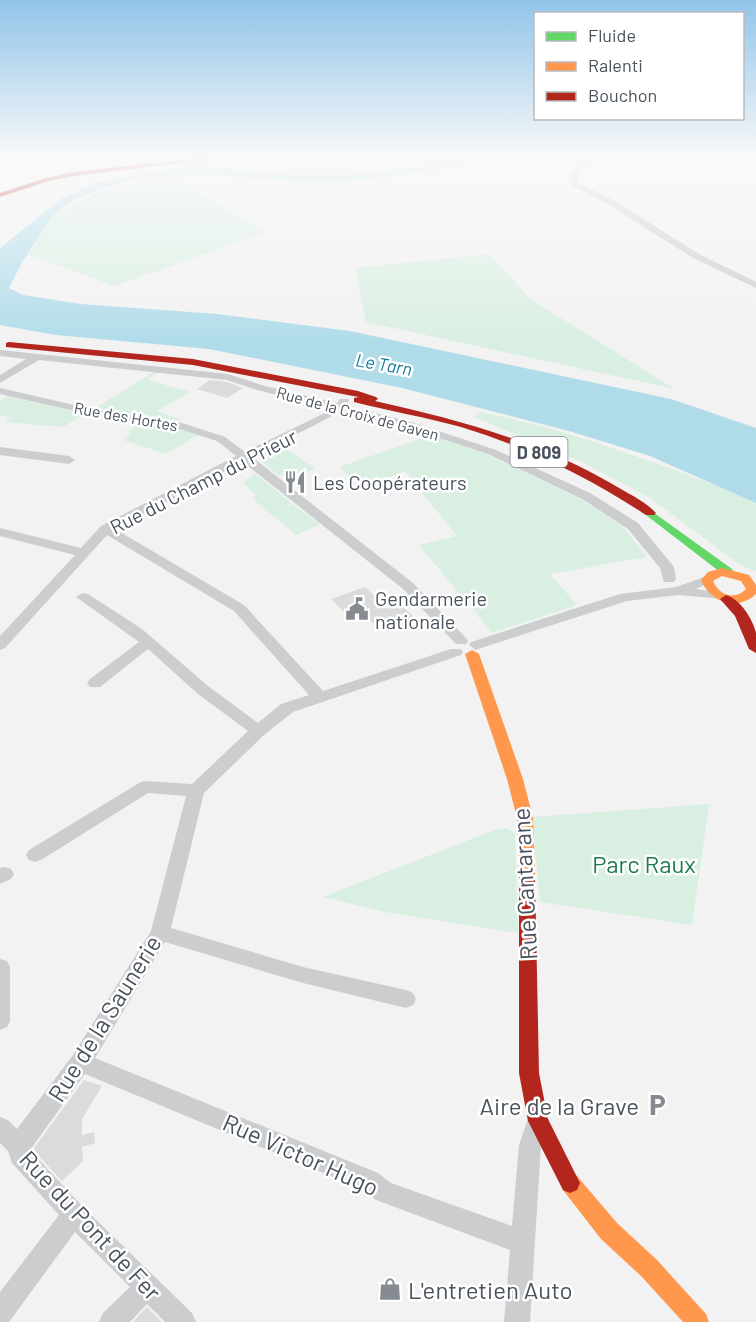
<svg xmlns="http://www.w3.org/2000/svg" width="756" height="1322" viewBox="0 0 756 1322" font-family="Barlow,sans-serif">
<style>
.green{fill:#d9efe2}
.water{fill:#b0dcea}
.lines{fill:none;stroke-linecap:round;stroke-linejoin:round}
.river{fill:#b0dcea;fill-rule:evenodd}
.building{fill:#dbdbdc}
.street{fill:#cccdcf;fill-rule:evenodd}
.fast{fill:#63d668;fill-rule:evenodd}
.slow{fill:#ff974d;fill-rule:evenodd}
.jam{fill:#b3261e;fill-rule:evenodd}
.labels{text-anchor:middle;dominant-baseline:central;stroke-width:5;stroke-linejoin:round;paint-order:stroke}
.far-street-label{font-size:16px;fill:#4a535d;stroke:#fff}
.far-water-label{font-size:18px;font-style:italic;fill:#187b9b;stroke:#fff}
.shield{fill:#fff;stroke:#80878e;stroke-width:1.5}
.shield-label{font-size:18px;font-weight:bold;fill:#4a535d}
.street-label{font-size:20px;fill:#4a535d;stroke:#fff}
.poi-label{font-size:20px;fill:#4a535d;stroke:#fff;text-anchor:start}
.near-park-label{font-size:24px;fill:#1f7a4f;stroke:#fff}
.near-street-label{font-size:24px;fill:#4a535d;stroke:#fff}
.near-poi-label{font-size:24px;fill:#4a535d;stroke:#fff;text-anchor:end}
</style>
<rect width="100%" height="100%" fill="#f2f2f2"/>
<path class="green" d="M165,175L266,232L115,286L29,255L52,216L100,192Z
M489,254L533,301L675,389L366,322L355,268Z
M154,372H159L148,380L190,392L157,411L180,419L179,421L95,408Z
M7,396L84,414L63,427L5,422L11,417L0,415V401Z
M480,412C579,431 662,467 756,499V571L740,565L650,498L582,462L474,417Z
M139,423L183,430L198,435L166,454L123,440L131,433L127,432Z
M432,435L486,454L577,497L621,525L647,557L550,574L577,605L492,633L419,545L457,536L405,471L363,487L339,467Z
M286,448L315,469L294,477L288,473L279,476L261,461Z
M255,473L291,503L277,510L292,504L320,524L296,535L254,500L255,494L243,483Z
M709,804L692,925L540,902L532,817Z
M507,828L515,833L518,933L385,912L323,897L497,829Z"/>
<path class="water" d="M204,163L243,171L233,176L201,174L129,179L77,198L52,216L23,261L9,288L23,295L81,304L217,314L350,331L671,399L756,428V503L650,456L569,431L402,388L209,349L56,335L0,325V248L61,199L95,183Z"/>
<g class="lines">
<path class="river" d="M479,157H510L505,160L353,181H294L208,174L203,171L208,168L294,175H353Z"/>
</g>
<path class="building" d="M210,380L227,382L243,388L227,398L197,389Z
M365,587L388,609L400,604L416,619L388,632L382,627L378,628L363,613L350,618L331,599Z
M84,1080L102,1086L82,1119V1135L94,1132L95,1143L82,1147L83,1161L62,1181L34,1151V1148Z
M147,1307L162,1322H133Z"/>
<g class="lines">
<path class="street" d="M36,157H88L90,159L86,161Z
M598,157H621C606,164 587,158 578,177L579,183L615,201L699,254L756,282V288L693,258L609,205L573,186L570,177C577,164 585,161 598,157Z
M0,350L228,374L265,386L337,403L340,399H348L349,401L346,406L411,422L496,450L590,493L638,523L674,567L676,579L674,582H664L660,568L628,529L582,499L488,454L403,426L342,411L252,457L413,583L466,638L468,641L466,644H456L403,589L243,462L115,529L244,605L323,691L451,649H461L463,652L461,655L293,712L264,735L204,793L171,928L303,967L406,990L413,993L416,999L413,1005L406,1008L303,983L165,942L95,1058L378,1173L391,1183L512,1226L519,1145L529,1116L537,1112L545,1116L548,1123L541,1145L530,1322H504L510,1250L376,1200L362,1189L85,1074L30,1150L82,1206L192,1313L196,1322H165L147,1304L130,1322H99L103,1313L130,1287L75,1232L9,1322H0V1292L59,1215L12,1163L8,1151L0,1143V1117L8,1120L17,1129L73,1055L151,931L186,796L148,793L41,860L35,862L29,860L26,855L29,850L139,783L145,781L192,784L248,731L198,694L148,649L100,687H90L87,683L90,679L139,642L76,597L83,593L88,594L142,629L208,686L258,723L281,704L309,695L234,611L107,535L5,648L0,650V636L75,555L0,536V528L81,548L101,526L236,456L217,441L176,428L92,415L0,394V388L92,409L182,423L225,437L245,452L333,409L257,390L227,380L39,360L0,383V375L26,359L0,356Z
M0,447L69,456L75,460L69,464L0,455Z
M707,576L714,580L696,589L724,593L726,596L724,599L678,595L627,601L481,648L476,650L469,645L471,642L620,594L676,587Z
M5,867L11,869L14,874L11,879L0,884V868Z
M0,959L7,961L10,967V1021L7,1027L0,1030Z"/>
<path class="fast" d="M650,510L732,569L734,572L732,575H724L646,515L644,513Z"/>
<path class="slow" d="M722,568L749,575L756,585V594C737,612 710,602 701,580L708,572ZM722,576L741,581L746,589C734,601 719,595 713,581Z
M472,650L479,654L523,779L533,818L535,876L533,881L527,883L521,881L519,876L517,818L507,779L465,654Z
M570,1173L577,1176L617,1223L657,1260L706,1314L709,1322H683L641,1276L601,1239L563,1190L560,1183L563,1176Z"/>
<path class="jam" d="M207,157H230L74,176L49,181L0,197V193L46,178L74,172Z
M9,342L193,359L358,391L376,397L378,399L375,401C459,420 539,441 614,485C627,493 645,501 656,513L654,515H646C588,477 527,447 461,427C425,417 389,411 354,402V398L359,397L353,396L193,365L6,347V343Z
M726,595C740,599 753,619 756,633C756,639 756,647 756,653L749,649L735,616L720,599Z
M527,869L533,871L535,876L539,1073L548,1119L580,1183L577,1190L570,1193L563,1190L528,1121L519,1073V876L521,871Z"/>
</g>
<linearGradient id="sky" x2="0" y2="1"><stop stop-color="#91c4e9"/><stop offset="0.46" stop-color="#f9f9f9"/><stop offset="1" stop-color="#f9f9f9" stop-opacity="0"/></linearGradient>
<rect width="756" height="342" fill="url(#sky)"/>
<defs>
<g id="restaurant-bare" transform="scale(1.8)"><path d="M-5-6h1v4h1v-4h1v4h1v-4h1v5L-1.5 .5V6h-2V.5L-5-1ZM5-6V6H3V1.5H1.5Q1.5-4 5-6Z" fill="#858b91" stroke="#fff" stroke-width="2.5" paint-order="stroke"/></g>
<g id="civic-bare" transform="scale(1.8)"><path d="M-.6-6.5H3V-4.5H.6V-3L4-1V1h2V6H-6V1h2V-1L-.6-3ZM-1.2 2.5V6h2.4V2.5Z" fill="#858b91" stroke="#fff" stroke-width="2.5" paint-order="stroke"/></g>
<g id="parking-bare" transform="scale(1.8)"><path d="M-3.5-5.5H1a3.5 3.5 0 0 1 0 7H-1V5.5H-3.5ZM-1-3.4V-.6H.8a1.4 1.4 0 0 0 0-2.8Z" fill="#858b91" stroke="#fff" stroke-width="2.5" paint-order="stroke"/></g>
<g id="shop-bare" transform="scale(1.8)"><path d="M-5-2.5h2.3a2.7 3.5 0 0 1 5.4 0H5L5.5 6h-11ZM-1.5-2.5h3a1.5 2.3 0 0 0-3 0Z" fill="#858b91" stroke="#fff" stroke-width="2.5" paint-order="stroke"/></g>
</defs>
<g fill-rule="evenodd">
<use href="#restaurant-bare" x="295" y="482"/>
<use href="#civic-bare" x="357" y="609"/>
<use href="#parking-bare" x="657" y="1105"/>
<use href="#shop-bare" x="390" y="1289"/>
</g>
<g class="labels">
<g class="far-street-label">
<text transform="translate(358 413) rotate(15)">Rue de la Croix de Gaven</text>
<text transform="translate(126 416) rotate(10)">Rue des Hortes</text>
</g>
<g class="far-water-label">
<text transform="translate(384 364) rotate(10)">Le Tarn</text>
</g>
<rect class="shield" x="510.5" y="437" width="57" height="30" rx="4.5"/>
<g class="shield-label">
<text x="539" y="452">D 809</text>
</g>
<g class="street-label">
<text transform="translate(203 481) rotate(-27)">Rue du Champ du Prieur</text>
</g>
<g class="poi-label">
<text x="313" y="482">Les Coopérateurs</text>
<text x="375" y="598">Gendarmerie<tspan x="375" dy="23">nationale</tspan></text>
</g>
<g class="near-park-label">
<text x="644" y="863">Parc Raux</text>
</g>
<g class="near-street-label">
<text transform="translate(524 884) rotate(-93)">Rue Cantarane</text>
<text transform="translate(104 1018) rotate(-58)">Rue de la Saunerie</text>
<text transform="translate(301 1154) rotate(24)">Rue Victor Hugo</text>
<text transform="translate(91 1225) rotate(47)">Rue du Pont de Fer</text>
</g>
<g class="near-poi-label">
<text x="639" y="1105">Aire de la Grave</text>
<text x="408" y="1289" text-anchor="start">L'entretien Auto</text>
</g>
</g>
<rect x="534" y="12" width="210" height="108" fill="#ffffff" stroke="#b7babe" stroke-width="1.5"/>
<rect x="546" y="32" width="30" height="9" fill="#63d668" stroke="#b7babe" stroke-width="1.5"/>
<text x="588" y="42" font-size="18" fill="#4a535d">Fluide</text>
<rect x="546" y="62" width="30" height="9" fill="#ff974d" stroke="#b7babe" stroke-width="1.5"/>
<text x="588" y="72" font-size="18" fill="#4a535d">Ralenti</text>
<rect x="546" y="92" width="30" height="9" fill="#b3261e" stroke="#b7babe" stroke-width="1.5"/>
<text x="588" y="102" font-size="18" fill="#4a535d">Bouchon</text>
</svg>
